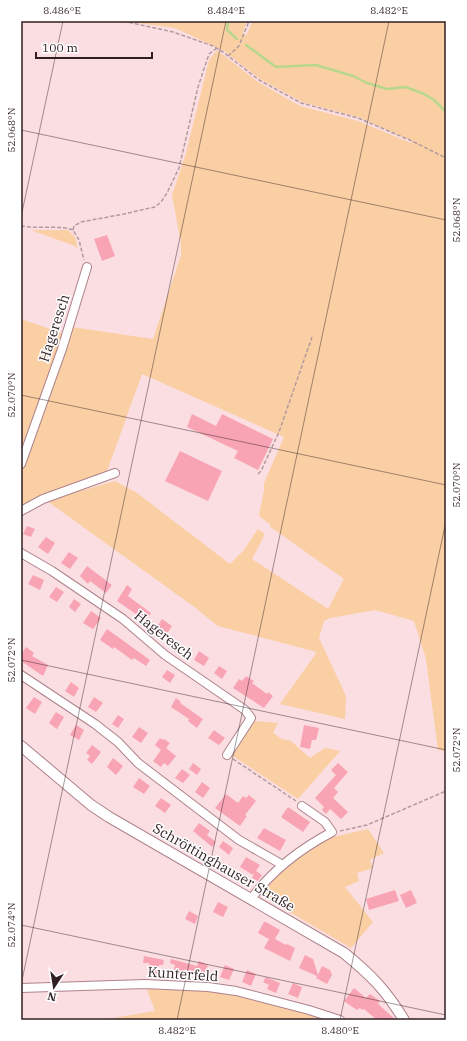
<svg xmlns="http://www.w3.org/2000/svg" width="467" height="1041" viewBox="0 0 467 1041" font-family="'IBM Plex Serif',serif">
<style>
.green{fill:#facfa4}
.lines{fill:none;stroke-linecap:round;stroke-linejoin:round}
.stream{stroke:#b8d78c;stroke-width:2.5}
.building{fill:#f9a4b5}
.minor-casing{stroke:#ae828a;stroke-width:10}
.major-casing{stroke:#ae828a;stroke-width:12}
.path{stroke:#b39a9e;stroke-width:1.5;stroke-dasharray:4 2;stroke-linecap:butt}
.minor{stroke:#fff;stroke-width:8}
.major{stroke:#fff;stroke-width:10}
.ticks{fill:none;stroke:#301f22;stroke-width:1;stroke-opacity:0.45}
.labels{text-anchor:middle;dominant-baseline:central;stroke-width:3;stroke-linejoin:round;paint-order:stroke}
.street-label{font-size:14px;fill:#301f22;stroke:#fff}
.neatline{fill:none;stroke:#301f22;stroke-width:1.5}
.ticks-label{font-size:10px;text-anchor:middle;fill:#301f22}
</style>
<rect width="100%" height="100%" fill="#fbdee2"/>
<path class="green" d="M123,21H247L243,33L246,36L253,21H446V751L438,750L426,659L414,621L375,610L330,618L324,621L319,638L346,696L345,719L280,704L317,652L218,626L193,606L47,501L115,481L137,493L230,564L243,551L258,529L265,534L252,559L328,609L344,579L269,526L271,525L259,516L264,490V483L284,437L142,374L106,474L30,501L21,507V319L64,334L72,327L153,339L181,255V244L172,195L186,153L209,60L217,50L258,82L300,106L358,121L411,143L412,141L358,117L302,102L260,79L224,51L175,28Z
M31,230H68L75,237L78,250L75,246Z
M253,721L278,723L273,733L282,739L291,741L310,758L325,748L340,751L298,799L230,754Z
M368,829L384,853L370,860L373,868L357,873L359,881L345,887L373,922L351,948L259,894L284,867L313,847L333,837Z
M146,987L208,990L235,995L330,1020H101L155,1011Z"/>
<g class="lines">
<path class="stream" d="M228,21L227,30L237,39
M246,45L276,67L316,65L353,76L367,83L387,89L406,87L424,94L434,100L446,112"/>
</g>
<path class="building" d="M107,235L115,256L102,261L94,239Z
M192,414L216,426L222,414L273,439L258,470L234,458L238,451L187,427Z
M180,451L222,471L208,501L165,481Z
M27,526L35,529L31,537L23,534Z
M46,537L55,543L48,554L38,547Z
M69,552L78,558L70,569L61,563Z
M87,566L112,585L106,593L90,581L88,584L80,576Z
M33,575L44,580L40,590L28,584Z
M127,585L132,589L128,596L151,613L146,621L117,601Z
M56,587L64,592L57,602L49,597Z
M74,599L81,604L75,612L69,607Z
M91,611L101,618L93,629L83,623Z
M162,619L172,626L166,635L156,628Z
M107,629L150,660L146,666L134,658L132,660L114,647L113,649L100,640Z
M26,647L34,653L32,656L48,665L43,676L21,661V655Z
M199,651L209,658L204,666L194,660Z
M219,666L227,671L222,679L214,673Z
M167,670L175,675L170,683L162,677Z
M246,676L254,681L252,683L267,694L268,692L273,696L264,708L233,688L239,679L242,681Z
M71,682L79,688L74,697L65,691Z
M34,697L42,702L35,714L26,708Z
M94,697L103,703L96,712L88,707Z
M176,698L181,702L180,703L203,719L197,728L188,721L189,719L171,707Z
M56,712L64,717L57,729L49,723Z
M118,715L124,719L118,728L112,724Z
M76,725L84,730L79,740L70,735Z
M304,725L319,728L316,740H312L310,749L300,747Z
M139,727L148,733L141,743L132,737Z
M214,730L225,738L219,745L208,738Z
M160,738L163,740L164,739L170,743L166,748L176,756L168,766L164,763L161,767L153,761L161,750L155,745Z
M92,745L101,752L92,764L87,760L90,756L86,753Z
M113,758L123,766L116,775L107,767Z
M193,763L201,769L197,775L189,769Z
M338,763L348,772L334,788L338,792L333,798L348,812L341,819L330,809L326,814L322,810L324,807L315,798L336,775L331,770Z
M182,769L190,775L183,783L175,778Z
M139,778L150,786L144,794L133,787Z
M202,782L210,788L203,798L195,792Z
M226,794L238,803L243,796L246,798L249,795L256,801L245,815L247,816L240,826L215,808Z
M161,798L171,805L165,813L155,806Z
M288,807L310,822L303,832L281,817Z
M199,823L210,831L207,835L216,842L212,847L193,831Z
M264,828L286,840L280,851L257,838Z
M223,841L233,848L229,855L219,847Z
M246,857L260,865L256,871L262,875L258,881L252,878L255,872L253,875L240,867Z
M395,890L399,901L369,910L366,899Z
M411,890L417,903L406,908L400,895Z
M218,902L228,907L223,917L213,912Z
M189,911L198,916L195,924L185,919Z
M264,922H266L280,930L275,939L286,945L287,944L295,948L290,961L264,948L269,939L258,933Z
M305,955L313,959L318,975L322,966L330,970L332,975L327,984L316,978L317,976L299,968Z
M144,956L164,960L163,965H159L158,975L148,973L149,963H143Z
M171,959L197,966L199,961L208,965L203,977L185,969L183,976L173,974L175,965L170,963Z
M225,965L234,969L229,980L220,977Z
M247,970L256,974L251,986L242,982Z
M266,977L280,983L276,993L267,989L269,985L263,982Z
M293,983L302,987L298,998L288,994Z
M354,988L366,998L370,994L380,1001L378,1004L396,1020H377L364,1009L362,1010L360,1008L357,1010L348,1004L344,1001Z"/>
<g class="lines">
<g class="minor-casing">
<path id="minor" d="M21,464L62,349L87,267
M21,511L43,499L115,473
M21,553L52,571L123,619L165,655L245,710L251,718L227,755
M21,675L95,724L118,742L138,763L239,840L281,864
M251,899C273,869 300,849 332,832L325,822L302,806
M21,988L145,984L208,987L236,991L309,1010L340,1020"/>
</g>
<g class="major-casing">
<path id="major" d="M21,746L91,805L109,817L344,953C371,975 386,990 404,1020"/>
</g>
<path class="path" d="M123,21L173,32L213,46L223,52L259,80L301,103L358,118L412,141L446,158
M228,56L239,46L249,21
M21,226C36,229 62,225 73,230L79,240L84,260
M73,230L74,226L81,222L124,214L150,208L155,207L161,202L167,193L179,168L198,87L209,54L217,48
M258,474L261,471L279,432L312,337
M233,759L296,801
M340,831L367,825L446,791"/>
<use href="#minor" class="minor"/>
<use href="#major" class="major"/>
</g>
<path class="ticks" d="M21,130L446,220M21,217L63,21M21,395L446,485M21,660L446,750M21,925L446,1015M21,985L226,21M177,1020L389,21M340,1020L446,521"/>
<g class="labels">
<g class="street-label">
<text transform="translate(54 328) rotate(-72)">Hageresch</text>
<text transform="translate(164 635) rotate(38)">Hageresch</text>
<text transform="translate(224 867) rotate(30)">Schröttinghauser Straße</text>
<text transform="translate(183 974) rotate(4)">Kunterfeld</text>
</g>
</g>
<rect width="467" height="1041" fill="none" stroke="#ffffff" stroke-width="44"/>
<g transform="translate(54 987) rotate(192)" stroke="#ffffff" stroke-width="3" paint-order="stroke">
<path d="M0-3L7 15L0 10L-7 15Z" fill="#301f22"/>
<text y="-6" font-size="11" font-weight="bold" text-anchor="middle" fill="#301f22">N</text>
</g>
<path d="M36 52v6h116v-6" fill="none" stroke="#301f22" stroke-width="2"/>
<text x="42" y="52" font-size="12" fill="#301f22" stroke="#ffffff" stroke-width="3" paint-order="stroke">100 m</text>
<rect x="22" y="22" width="423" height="997" class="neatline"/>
<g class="ticks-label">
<text x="62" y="14">8.486°E</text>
<text x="226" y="14">8.484°E</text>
<text x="389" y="14">8.482°E</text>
<text transform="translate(11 130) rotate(-90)" y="4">52.068°N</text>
<text transform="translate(456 220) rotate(-90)" y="4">52.068°N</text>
<text transform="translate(11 395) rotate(-90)" y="4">52.070°N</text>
<text transform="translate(456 485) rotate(-90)" y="4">52.070°N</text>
<text transform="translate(11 660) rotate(-90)" y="4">52.072°N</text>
<text transform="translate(456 750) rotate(-90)" y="4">52.072°N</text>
<text transform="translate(11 925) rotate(-90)" y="4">52.074°N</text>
<text x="177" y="1034">8.482°E</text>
<text x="340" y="1034">8.480°E</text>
</g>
</svg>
